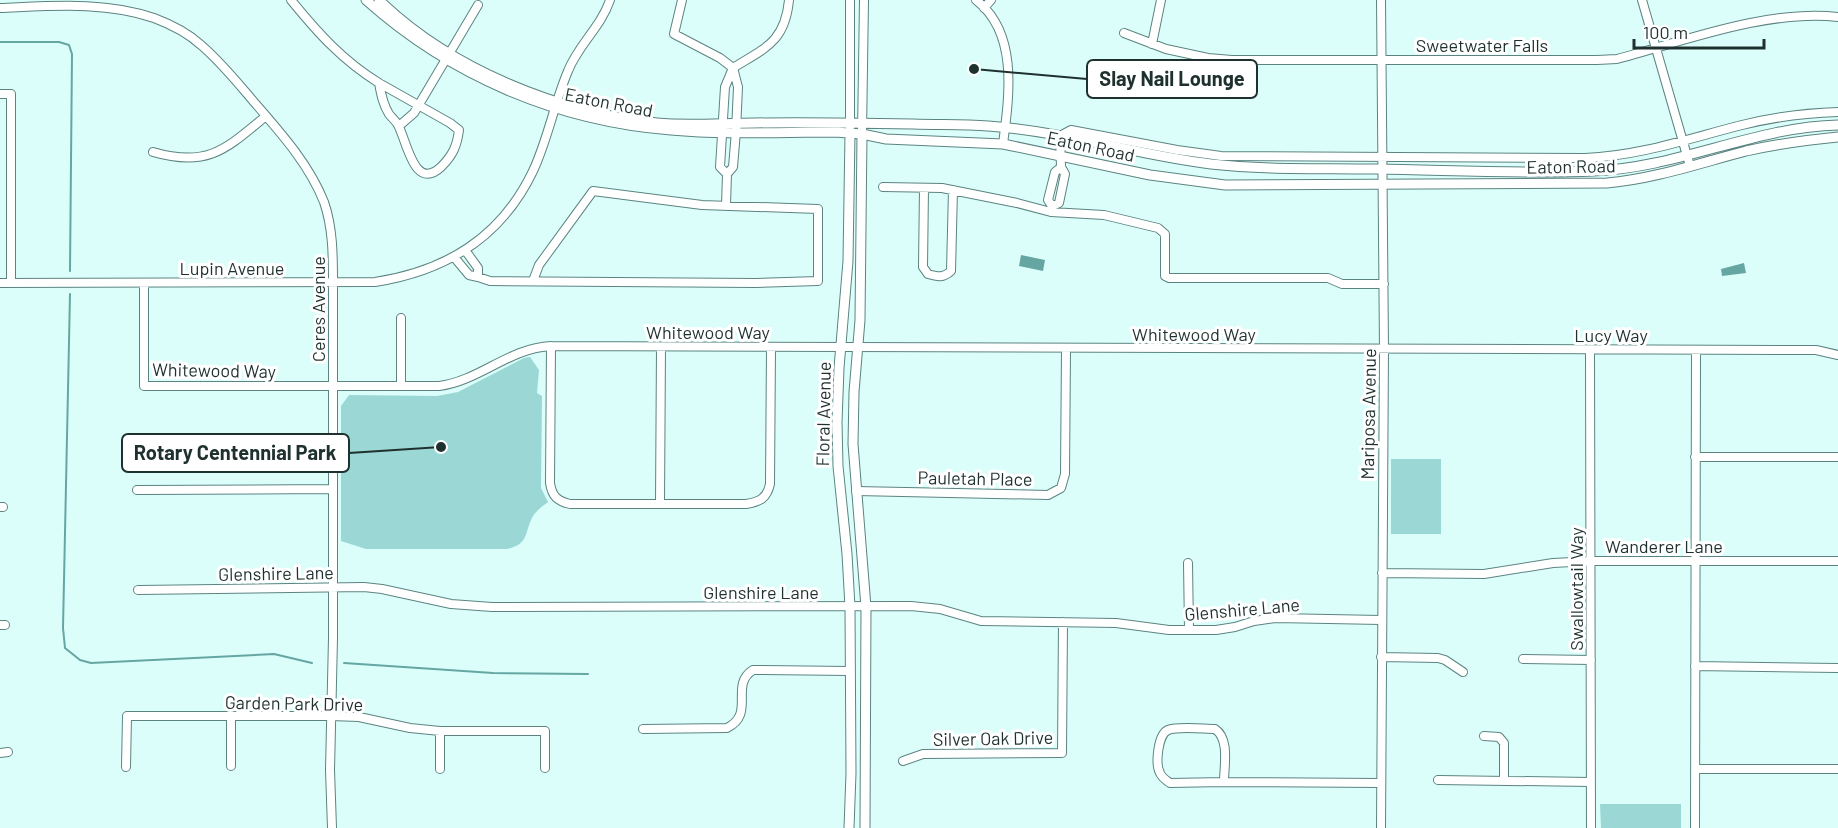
<svg xmlns="http://www.w3.org/2000/svg" width="1838" height="828" viewBox="0 0 1838 828" font-family="Barlow,sans-serif">
<style>
.green{fill:#9bd8d5}
.water{fill:#65a6a2}
.lines{fill:none;stroke-linecap:round;stroke-linejoin:round}
.stream{stroke:#65a6a2;stroke-width:2}
.minor-casing{stroke:#5b8481;stroke-width:10}
.tertiary-casing{stroke:#5b8481;stroke-width:11}
.minor{stroke:#fff;stroke-width:8}
.tertiary{stroke:#fff;stroke-width:9}
.labels{text-anchor:middle;dominant-baseline:central;stroke-width:6;stroke-linejoin:round;paint-order:stroke}
.street-label{font-size:18px;fill:#1f312f;stroke:#fff}
.leader{fill:none;stroke:#1f312f;stroke-width:2}
.callout-dot{fill:#1f312f;stroke:#fff;stroke-width:2}
.callout{fill:#fff;stroke:#1f312f;stroke-width:2}
.callout-label{font-size:20px;text-anchor:middle;font-weight:bold;fill:#1f312f}
</style>
<rect width="100%" height="100%" fill="#dbfefb"/>
<path class="green" d="M530,357L539,370L537,393L542,396L541,488L548,502C543,506 537,510 533,516C524,532 530,544 507,549H366L341,541V406L349,395L437,396L458,392L524,358Z
M1391,459H1441V534H1391Z
M1600,804H1681V828H1601Z"/>
<path class="water" d="M1021,255L1045,260L1043,271L1019,266Z
M1744,263L1746,273L1722,276L1721,269Z"/>
<g class="lines">
<path class="stream" d="M0,42H59L69,45L72,54L70,271
M70,294L63,628L65,648L80,660L91,663L274,654L312,663
M344,663L493,673L588,674"/>
<g class="minor-casing">
<path id="minor" d="M291,0C318,33 342,60 379,83
M682,0L674,34L720,58L733,68C765,48 785,42 789,0
M976,0C1019,33 1009,97 1003,144
M1381,0L1384,350L1381,828
M1642,0L1690,166
M0,8C51,6 105,1 154,18C170,24 188,33 201,45C221,62 237,82 254,102C280,132 309,164 324,202C333,228 333,256 333,283V638L330,770L332,828
M984,8L991,0
M1124,33L1166,49L1208,58L1232,60H1597L1617,59C1684,41 1768,9 1838,17
M1152,44L1161,0
M733,68L738,87L736,131L733,167L727,174L720,167L725,87Z
M379,83L450,123L459,130C457,146 453,155 441,167C414,192 407,141 398,125C396,121 392,118 389,114C383,105 381,94 379,83Z
M0,94H11V283
M399,126L414,113L478,5
M850,127V0
M862,134L864,0
M153,152C208,168 226,149 266,116
M1061,167L1055,172L1048,200L1052,206L1051,212L1104,215L1158,228L1165,234V276L1169,278H1328L1342,284H1384
M883,187L942,188L1017,203L1051,212
M924,188L923,267L928,274C938,277 943,278 951,271L953,190
M726,205L727,174
M1052,206L1059,203L1065,174L1061,167L1060,136L1071,130L1177,150L1221,156L1585,158C1640,156 1690,138 1742,125C1774,117 1806,113 1838,112
M454,257L469,275L478,277V268L465,250
M478,277L490,281L756,283L818,281V209L702,205L593,191L539,265L533,281
M0,283L375,282C446,271 501,238 533,171C548,139 554,104 568,71C578,45 601,27 610,0
M144,283V386H439C479,381 509,348 551,346L1816,350L1838,355
M551,346L550,483C552,496 557,501 570,504H746C760,502 767,498 770,484L771,347
M1590,350L1591,828
M401,386V318
M1695,457H1838
M137,490L333,489
M856,491L1048,495L1061,488L1065,474L1066,349
M660,503L661,347
M0,507H3
M1188,563L1189,630
M1382,573L1484,574L1553,563L1591,561H1838
M138,590L364,587L382,589L451,604L492,607L911,606L940,609L981,621L1116,623L1169,630H1216L1235,627L1254,621L1276,618L1381,620
M0,625H5
M1381,657L1438,658L1445,660L1463,672
M1523,659L1591,660
M1695,666L1838,668
M643,729L727,728C756,714 729,685 753,670L850,671
M1484,736L1499,737L1504,743V781
M0,753L8,752
M903,761L923,754L1062,753L1063,622
M231,766V716
M126,767L127,716H331L359,717L410,728L440,731H545V768
M440,769V731
M1696,769H1838
M1438,780L1591,782
M1224,782L1170,783C1166,780 1162,778 1160,773C1155,764 1158,734 1168,730C1178,726 1204,729 1215,729C1230,739 1224,766 1224,782L1381,783
M1695,828L1696,350"/>
</g>
<g class="tertiary-casing">
<path id="tertiary" d="M366,0C451,76 557,121 671,130C725,135 781,132 835,132L862,134L886,139L1003,144L1150,175L1225,185L1607,183C1654,179 1700,163 1746,151C1777,144 1807,140 1838,137
M379,0C450,69 559,113 657,123C689,126 722,123 755,123C807,122 860,123 913,124C938,125 963,124 988,126C1063,131 1136,155 1211,164C1265,170 1321,168 1376,169C1449,170 1522,174 1594,171C1678,168 1754,127 1838,125
M862,134L860,320L854,392L853,444L866,607L865,828
M849,828L851,773L850,607L847,554L838,466L837,422L839,368L848,261L850,133"/>
</g>
<use href="#minor" class="minor"/>
<use href="#tertiary" class="tertiary"/>
</g>
<g class="labels">
<g class="street-label">
<text x="1482" y="45">Sweetwater Falls</text>
<text transform="translate(609 102) rotate(11)">Eaton Road</text>
<text transform="translate(1091 146) rotate(12)">Eaton Road</text>
<text transform="translate(1571 166) rotate(-1)">Eaton Road</text>
<text x="232" y="268">Lupin Avenue</text>
<text transform="translate(318 309) rotate(-90)">Ceres Avenue</text>
<text x="708" y="332">Whitewood Way</text>
<text x="1194" y="334">Whitewood Way</text>
<text x="1611" y="335">Lucy Way</text>
<text transform="translate(214 370) rotate(1)">Whitewood Way</text>
<text transform="translate(823 414) rotate(-89)">Floral Avenue</text>
<text transform="translate(1368 414) rotate(-89)">Mariposa Avenue</text>
<text transform="translate(975 478) rotate(1)">Pauletah Place</text>
<text x="1664" y="546">Wanderer Lane</text>
<text transform="translate(276 573) rotate(-1)">Glenshire Lane</text>
<text transform="translate(1576 589) rotate(-90)">Swallowtail Way</text>
<text x="761" y="592">Glenshire Lane</text>
<text transform="translate(1242 609) rotate(-5)">Glenshire Lane</text>
<text transform="translate(294 703) rotate(1)">Garden Park Drive</text>
<text transform="translate(993 738) rotate(-1)">Silver Oak Drive</text>
</g>
</g>
<path class="leader" d="M974 69L1087 79M441 447L349 453"/>
<g class="callout-dot">
<circle cx="974" cy="69" r="6"/>
<circle cx="441" cy="447" r="6"/>
</g>
<g class="callout">
<rect x="1087" y="60" width="170" height="38" rx="6"/>
<rect x="122" y="434" width="227" height="38" rx="6"/>
</g>
<g class="callout-label">
<text x="1172" y="86">Slay Nail Lounge</text>
<text x="235" y="460">Rotary Centennial Park</text>
</g>
<path d="M1634 39v9h130v-9" fill="none" stroke="#1f312f" stroke-width="3"/>
<text x="1643" y="39" font-size="18" fill="#1f312f" stroke="#ffffff" stroke-width="4.5" paint-order="stroke">100 m</text>
</svg>
